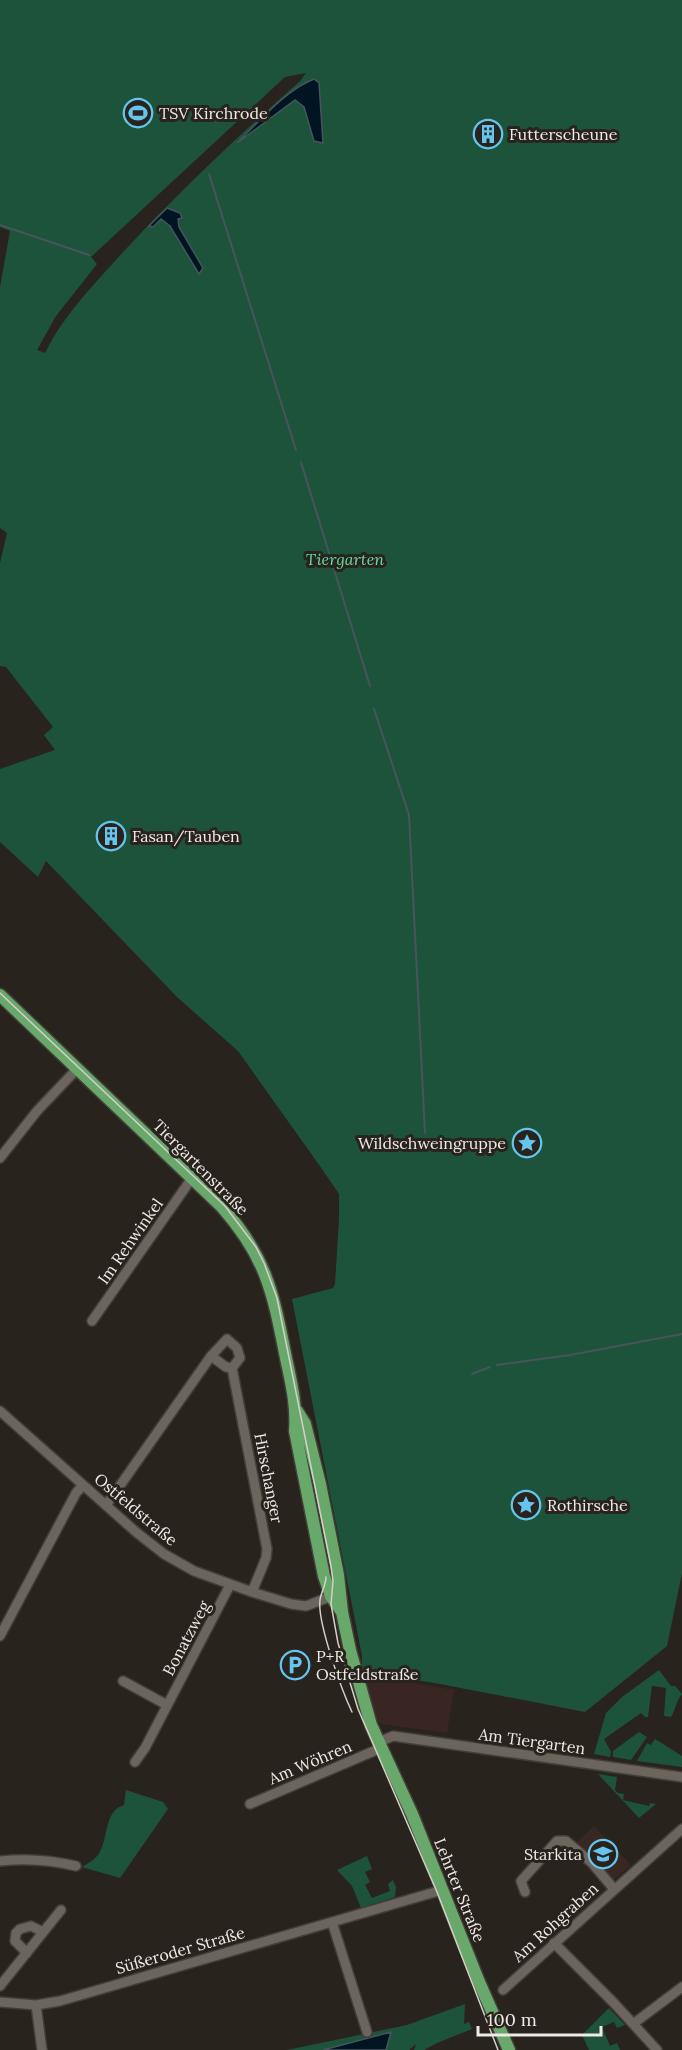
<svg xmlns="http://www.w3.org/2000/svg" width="682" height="2050" viewBox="0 0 682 2050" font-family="Lora,serif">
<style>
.commercial{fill:#392622}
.education{fill:#392721}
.green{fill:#1e533b;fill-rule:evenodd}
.water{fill:#001422;stroke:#47545d;stroke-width:1.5}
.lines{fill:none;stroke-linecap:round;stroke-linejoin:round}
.stream{stroke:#47545d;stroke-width:2}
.minor-casing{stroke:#423e38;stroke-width:12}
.major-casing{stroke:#423e38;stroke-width:15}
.minor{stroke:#6c655e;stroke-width:9}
.major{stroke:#69a86b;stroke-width:12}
.tram{stroke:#d4cfcb;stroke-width:1.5}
.labels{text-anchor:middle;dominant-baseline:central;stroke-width:6;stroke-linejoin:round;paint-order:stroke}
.poi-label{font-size:16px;fill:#eeeae6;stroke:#29231d;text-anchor:start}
.park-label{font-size:16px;font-style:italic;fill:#63dca5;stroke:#29231d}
.street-label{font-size:16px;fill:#eeeae6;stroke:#29231d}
</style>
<rect width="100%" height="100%" fill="#29231d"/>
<path class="commercial" d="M363,1674L454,1690L447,1733L381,1724L377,1719Z"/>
<path class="education" d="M594,1826L631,1865L612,1881L576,1843Z"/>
<path class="green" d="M0,0H682V1573L667,1646L585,1712L435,1683L362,1672V1656L292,1299L333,1288L335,1284L339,1219V1194L322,1169L238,1051L177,997L46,861L38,877L0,842V769L55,750L44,735L53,727L6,667L0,666V563L7,533L0,528V287L10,231L0,227ZM306,73L300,81C235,139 172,198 114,262C88,291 62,318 45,353L37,350L56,316L97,264L91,257L285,77Z
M659,1670L671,1686H675L682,1694C676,1700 676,1709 671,1717L664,1716L666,1688L652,1686L648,1717H645L641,1713L604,1739L611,1752L610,1757L594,1754L606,1713L622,1697Z
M639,1732L647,1737L631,1760L613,1757V1751Z
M655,1739L682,1756V1767L637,1761L647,1743L651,1745Z
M598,1774L617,1777L615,1790L618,1793L624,1794L623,1800L649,1806L650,1803L656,1804L639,1818Z
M126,1790L163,1802L168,1809L120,1878L82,1867C88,1863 94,1860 98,1855C109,1840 103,1811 124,1805Z
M367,1856L372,1869L365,1872L370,1882L365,1885L372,1898L390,1891L388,1884L393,1880L396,1887L395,1897L361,1908L352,1886L337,1870Z
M465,2004L464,2024L469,2022L472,2029L437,2043L424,2050H414L416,2044L409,2050H287L407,2025Z
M609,2008L625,2025L617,2028L614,2022L602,2027L610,2046L617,2043L620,2050H589L582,2035Z"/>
<path class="water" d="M314,79L319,83L323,143L314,141L304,107L295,100L237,143C260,121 284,91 314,79Z
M167,208L180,213L182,218L178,219L179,227L203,268L199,274L170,226L161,219L153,227L149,226Z
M391,2032L386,2050H323Z"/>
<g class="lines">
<path class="stream" d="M209,174L296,450
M0,225L89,255
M301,462L370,686
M374,709L409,815L425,1133
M497,1365L570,1355L682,1334
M472,1374L490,1367"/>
<g class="minor-casing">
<path id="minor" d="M0,1158L37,1111L77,1069
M92,1321L192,1178
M232,1368L267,1549L266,1558L252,1592
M0,1411L136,1532L164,1554L194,1571L252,1592L291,1604L306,1606L337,1594
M106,1505L112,1497L211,1356L227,1339L237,1348L240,1358L232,1368L226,1367L211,1356
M0,1636L76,1493L83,1485
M123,1681L167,1705
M379,1742L393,1736L682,1777
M135,1762L145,1748L230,1585
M250,1804L381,1748
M0,1861C26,1858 51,1860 76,1866
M525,1892L521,1881L557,1841H566L592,1863L614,1889
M332,1922L367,2032
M554,1943L613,2002L657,2050
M27,1953L15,1941L16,1933L20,1929L31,1926L43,1932
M0,1986L61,1910
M503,1990L682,1829
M0,2002L36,2005L60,2001L442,1890
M36,2005L42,2050
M633,2024L682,1987"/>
</g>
<g class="major-casing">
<path id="major" d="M0,995L222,1207C267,1258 273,1293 286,1358C291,1382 297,1405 295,1431L324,1576L331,1596L342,1612
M297,1411L305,1424L320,1484L338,1575L342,1612L350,1650L371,1725L412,1814L479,1982L509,2050"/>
</g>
<use href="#minor" class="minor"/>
<use href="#major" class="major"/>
<path class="tram" d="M0,993L225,1206L256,1247L264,1263L277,1298L331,1566L333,1581L331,1604L338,1643L358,1709L437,1892L498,2050
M326,1577C326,1585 321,1592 320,1600C317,1622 342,1691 352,1712"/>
</g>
<defs>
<g id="stadium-ring" transform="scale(1.5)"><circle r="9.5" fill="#29231d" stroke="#65c5ee" stroke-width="1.5"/><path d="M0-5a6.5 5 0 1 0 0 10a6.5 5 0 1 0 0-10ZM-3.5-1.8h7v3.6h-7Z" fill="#65c5ee"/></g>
<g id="building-ring" transform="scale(1.5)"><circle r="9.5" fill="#29231d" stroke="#65c5ee" stroke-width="1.5"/><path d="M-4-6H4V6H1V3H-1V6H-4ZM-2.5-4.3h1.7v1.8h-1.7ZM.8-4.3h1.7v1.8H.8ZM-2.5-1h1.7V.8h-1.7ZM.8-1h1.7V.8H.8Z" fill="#65c5ee"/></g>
<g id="sight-ring" transform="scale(1.5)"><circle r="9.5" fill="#29231d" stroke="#65c5ee" stroke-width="1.5"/><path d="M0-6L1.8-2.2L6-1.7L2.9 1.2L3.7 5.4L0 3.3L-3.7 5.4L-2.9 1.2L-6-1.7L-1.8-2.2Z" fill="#65c5ee"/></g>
<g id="parking-ring" transform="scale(1.5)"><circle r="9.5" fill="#29231d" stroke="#65c5ee" stroke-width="1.5"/><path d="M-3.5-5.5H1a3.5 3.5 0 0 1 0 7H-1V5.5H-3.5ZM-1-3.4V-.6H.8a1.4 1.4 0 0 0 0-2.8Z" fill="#65c5ee"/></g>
<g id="school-ring" transform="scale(1.5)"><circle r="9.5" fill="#29231d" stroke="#65c5ee" stroke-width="1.5"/><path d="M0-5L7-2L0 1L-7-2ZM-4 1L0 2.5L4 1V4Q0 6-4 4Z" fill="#65c5ee"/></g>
</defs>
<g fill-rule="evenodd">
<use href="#stadium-ring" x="138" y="113"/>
<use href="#building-ring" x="488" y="134"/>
<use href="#building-ring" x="111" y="836"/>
<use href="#sight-ring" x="527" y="1143"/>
<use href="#sight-ring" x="526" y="1505"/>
<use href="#parking-ring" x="295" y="1665"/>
<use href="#school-ring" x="603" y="1854"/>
</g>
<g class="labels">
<g class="poi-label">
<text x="159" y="113">TSV Kirchrode</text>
<text x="509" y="134">Futterscheune</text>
<text x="132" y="836">Fasan/Tauben</text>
<text x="506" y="1143" text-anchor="end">Wildschweingruppe</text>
<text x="547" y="1505">Rothirsche</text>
<text x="316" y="1656">P+R<tspan x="316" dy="18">Ostfeldstraße</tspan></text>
<text x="582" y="1854" text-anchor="end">Starkita</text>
</g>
<g class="park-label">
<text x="345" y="559">Tiergarten</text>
</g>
<g class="street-label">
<text transform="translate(201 1167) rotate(45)">Tiergartenstraße</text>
<text transform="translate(130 1241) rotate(-55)">Im Rehwinkel</text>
<text transform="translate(269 1478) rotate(79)">Hirschanger</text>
<text transform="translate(136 1509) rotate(40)">Ostfeldstraße</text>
<text transform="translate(186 1638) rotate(-62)">Bonatzweg</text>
<text transform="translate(532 1741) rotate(8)">Am Tiergarten</text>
<text transform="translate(310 1762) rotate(-23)">Am Wöhren</text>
<text transform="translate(460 1890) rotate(68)">Lehrter Straße</text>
<text transform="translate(555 1922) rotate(-42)">Am Rohgraben</text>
<text transform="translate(180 1950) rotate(-16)">Süßeroder Straße</text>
</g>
</g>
<path d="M478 2026v9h123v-9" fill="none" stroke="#eeeae6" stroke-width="3"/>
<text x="487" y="2026" font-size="18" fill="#eeeae6" stroke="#29231d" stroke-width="4.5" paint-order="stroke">100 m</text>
</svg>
